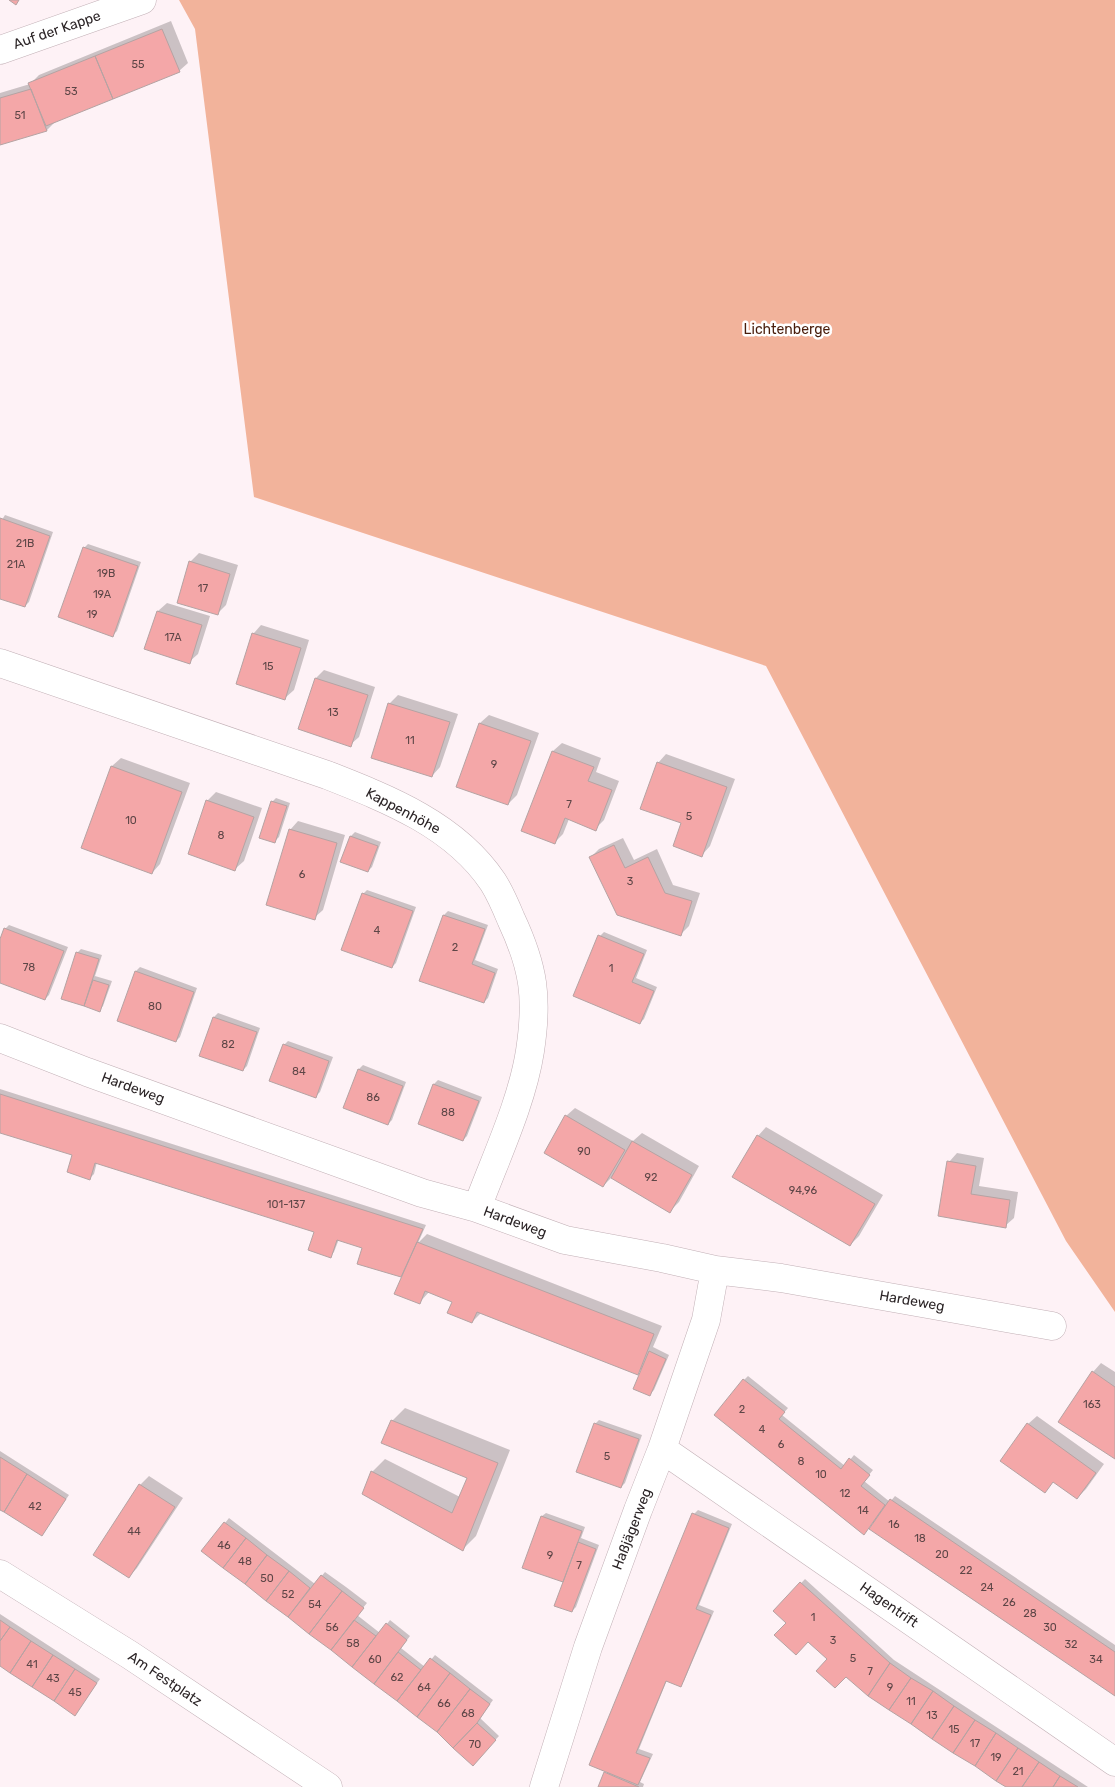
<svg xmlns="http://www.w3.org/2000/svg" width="1115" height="1787" viewBox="0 0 1115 1787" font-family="Rubik,sans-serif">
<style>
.green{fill:#f2b39b}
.shadow{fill:#0003}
.building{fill:#f4a7a8;stroke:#b5a3a3}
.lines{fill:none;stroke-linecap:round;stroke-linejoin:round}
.street-casing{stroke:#c2b0b6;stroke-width:29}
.street{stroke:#fff;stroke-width:28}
.labels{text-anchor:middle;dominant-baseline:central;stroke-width:5;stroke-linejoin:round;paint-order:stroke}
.number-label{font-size:11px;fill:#5e4647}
.street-label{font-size:14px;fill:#2c2527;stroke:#fff}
.park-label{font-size:14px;fill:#491d0b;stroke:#fff}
</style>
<rect width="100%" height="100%" fill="#fef2f6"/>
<path class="green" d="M179,0H1115V1312L1066,1241L766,666L254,497L195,29Z"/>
<path class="shadow" d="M171,21L188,63L179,71L56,121L47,130L0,144V93L30,84L39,75Z
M5,515L53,532L29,602L25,606L0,597V523Z
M88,544L141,562L117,631L113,635L84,548Z
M199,553L238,565L226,605L217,614L190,562Z
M167,603L210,616L198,654L189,662L158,611Z
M261,625L309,640L294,690L285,698L253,634Z
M324,670L375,687L359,737L350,745L299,728L316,678Z
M398,695L458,714L440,767L432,776L389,704Z
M489,715L539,733L517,795L508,804L458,786L480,723Z
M562,743L601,758L596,772L619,781L604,820L595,829L569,819L563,834L554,843L522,830L553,751Z
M666,754L735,779L710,846L702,855L683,822L658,763Z
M121,758L190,783L160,864L152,873L82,848L112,766Z
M216,792L262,808L244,861L235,869L207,801Z
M276,798L290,803L279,837L275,841L272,802Z
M298,821L345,835L323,910L314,918L290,830Z
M355,832L381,842L372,867L368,871L342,861L351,836Z
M623,838L634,860L657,849L673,885L700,893L689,926L680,935L591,857L599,849Z
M367,890L416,907L396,963L392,967L363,894Z
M448,911L488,925L475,960L498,969L488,998L484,1002L421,980L444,915Z
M9,925L68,947L49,995L45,999L0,981V942L5,929Z
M604,932L647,950L636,978L657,987L644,1019L640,1023L574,996L600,936Z
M81,949L102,955L95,976L112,981L103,1006L99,1010L62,998L77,953Z
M140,967L197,988L180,1037L176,1041L118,1020L136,971Z
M218,1013L260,1028L247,1066L243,1070L214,1017Z
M288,1041L333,1057L320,1092L316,1096L284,1045Z
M363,1065L406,1082L392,1120L388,1124L359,1069Z
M438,1080L482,1097L467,1136L463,1140L419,1123L434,1084Z
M0,1089L426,1225L418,1243L427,1234L662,1326L653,1347L669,1355L654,1390L650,1394L643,1368L637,1373L481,1313L472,1322L454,1301L429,1292L420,1302L405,1272L401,1276L364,1247L339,1239L334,1252L330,1256L315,1231L97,1162L94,1174L90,1178L74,1155L0,1131Z
M575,1108L633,1141L642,1133L699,1166L679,1202L670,1211L612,1177L603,1186L566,1116Z
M766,1127L883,1195L859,1236L850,1245L758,1136Z
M957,1153L984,1158L979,1186L1018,1192L1014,1218L1005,1226L939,1215L949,1162Z
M1101,1363L1115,1372V1457L1093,1372Z
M748,1376L788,1408L782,1415L845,1466L854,1455L873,1470L864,1481L890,1502L895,1496L1115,1645V1695L872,1523L744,1380Z
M405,1408L510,1450L476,1536L463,1549L364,1493L372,1472L385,1459L460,1497L468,1477L392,1421Z
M1037,1416L1104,1464L1086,1489L1077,1498L1054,1481L1044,1492L1028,1424Z
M599,1420L642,1435L625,1483L621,1487L595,1424Z
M0,1451L69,1495L42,1535L0,1508Z
M149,1476L183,1498L137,1568L129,1577L95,1555L140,1485Z
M698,1510L732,1524L699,1605L714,1611L684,1681L680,1685L667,1680L639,1749L653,1754L640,1782L644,1784L643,1787H600L608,1771L590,1764L694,1514Z
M546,1513L585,1527L581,1538L599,1545L576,1607L572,1611L564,1582L524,1567L542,1516Z
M229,1518L315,1584L325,1572L346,1587L367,1603L357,1615L380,1633L390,1620L410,1636L401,1648L425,1667L435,1655L493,1700L480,1718L499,1736L473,1764L438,1731L203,1551Z
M805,1579L894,1660L1088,1787H1008L828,1659L775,1611Z
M0,1614L100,1679L75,1714L0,1665Z"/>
<path class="building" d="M9,0H19L16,5Z
M162,29L180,72L113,99L95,56Z
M95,56L113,99L46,126L28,83Z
M31,89L47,131L0,145V98Z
M0,518L50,536L25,607L0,599Z
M83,547L138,566L113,637L58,617Z
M189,561L230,574L218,615L177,603Z
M157,611L202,625L190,664L144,649Z
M252,633L301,648L285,700L236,684Z
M315,678L368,695L351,747L298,729Z
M388,703L450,722L432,777L371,758Z
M479,723L531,741L508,805L456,787Z
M552,751L594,767L588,781L612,790L596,831L565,818L555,844L521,831Z
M657,762L727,787L702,857L673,846L681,823L640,809Z
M111,766L182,792L152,874L81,848Z
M206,800L254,817L235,871L188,854Z
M271,801L287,806L275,843L259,838Z
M289,829L337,843L315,920L266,905Z
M350,836L378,846L368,872L340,862Z
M614,845L625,868L648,857L665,893L692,901L681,936L617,915L589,857Z
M362,893L413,911L392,968L341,950Z
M443,915L485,929L472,964L495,973L484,1003L419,981Z
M4,928L64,951L45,1000L0,983V939Z
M598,935L644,954L632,982L654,991L640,1024L573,996Z
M76,952L99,959L84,1006L61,999Z
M135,971L194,992L176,1042L117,1021Z
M93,980L109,985L100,1012L84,1006Z
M213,1017L257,1032L243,1071L199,1056Z
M283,1044L329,1061L316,1098L269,1081Z
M358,1069L403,1086L388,1125L343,1108Z
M433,1084L479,1101L463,1141L418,1124Z
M0,1094L423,1229L401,1277L357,1264L362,1248L337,1240L331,1258L308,1250L314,1232L95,1163L90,1180L67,1172L72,1155L0,1133Z
M565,1115L625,1150L603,1187L544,1153Z
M757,1135L875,1204L850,1246L732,1177Z
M632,1141L692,1175L670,1213L611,1178Z
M947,1161L976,1166L971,1194L1010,1200L1006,1228L938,1216Z
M417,1242L654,1334L638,1375L477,1312L472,1323L447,1313L452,1302L425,1291L420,1304L394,1294Z
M649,1351L666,1359L650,1396L633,1389Z
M1092,1371L1115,1387V1459L1058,1422Z
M743,1379L785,1412L779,1419L841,1469L849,1458L870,1475L861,1486L885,1505L864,1535L714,1415Z
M391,1420L498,1463L463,1551L362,1494L371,1471L452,1513L467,1478L381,1443Z
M594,1423L639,1439L621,1488L576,1472Z
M1027,1423L1096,1473L1077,1499L1053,1482L1045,1493L1000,1461Z
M0,1457L27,1474L4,1512L0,1510Z
M27,1474L66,1499L42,1536L4,1512Z
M139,1484L175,1507L129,1578L93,1555Z
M890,1499L1115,1652V1696L869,1529Z
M692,1513L729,1528L696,1609L711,1615L681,1687L666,1681L636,1753L650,1758L638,1785L589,1765Z
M541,1516L582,1531L563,1582L522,1568Z
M224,1522L246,1538L223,1568L201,1551Z
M246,1538L267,1555L245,1584L223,1568Z
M578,1542L596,1549L572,1612L554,1606Z
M267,1555L289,1571L266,1601L245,1584Z
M289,1571L310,1588L288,1617L266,1601Z
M321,1575L342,1591L309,1634L288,1617Z
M800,1582L890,1663L868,1696L846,1677L835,1688L816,1671L827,1659L808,1642L796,1655L774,1635L786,1623L773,1611Z
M342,1591L364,1608L331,1650L309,1634Z
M0,1620L10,1627L0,1641Z
M354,1620L376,1636L352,1667L331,1650Z
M386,1623L407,1640L374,1684L352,1667Z
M10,1627L31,1641L10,1673L0,1666V1641Z
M31,1641L53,1655L32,1687L10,1673Z
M398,1652L421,1670L397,1701L374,1684Z
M53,1655L75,1669L54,1701L32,1687Z
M430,1658L450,1673L417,1717L397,1701Z
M890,1663L911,1678L889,1710L868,1696Z
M75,1669L97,1683L75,1716L54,1701Z
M450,1673L470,1689L437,1732L417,1717Z
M911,1678L933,1691L911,1724L889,1710Z
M470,1689L490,1704L477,1723L453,1748L437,1732Z
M933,1691L954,1706L932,1739L911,1724Z
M954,1706L975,1720L953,1753L932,1739Z
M975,1720L996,1733L975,1766L953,1753Z
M477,1723L496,1740L473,1766L453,1748Z
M996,1733L1018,1748L996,1781L975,1766Z
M1018,1748L1039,1762L1022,1787H1006L996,1781Z
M1039,1762L1060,1776L1053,1787H1022Z
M604,1772L639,1787H598Z
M1060,1776L1078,1787H1053Z"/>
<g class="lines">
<g class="street-casing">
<path id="street" d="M0,50L142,0
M0,663L327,775C388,799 455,825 493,882C500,893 506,907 511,919C534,968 538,998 530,1051C522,1103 495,1159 477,1208
M0,1038L87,1072L422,1193L477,1208L565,1240L662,1258L715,1270L781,1278L1052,1326
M662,1449L1115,1762
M0,1574L130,1655L328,1787
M544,1787L588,1647L638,1510L662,1449L706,1320L715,1270"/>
</g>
<use href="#street" class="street"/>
</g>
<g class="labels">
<g class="number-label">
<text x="138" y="64">55</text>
<text x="71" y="91">53</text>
<text x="20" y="115">51</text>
<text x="25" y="543">21B</text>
<text x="16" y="564">21A</text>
<text x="106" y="573">19B</text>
<text x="203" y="588">17</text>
<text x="102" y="594">19A</text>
<text x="92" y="614">19</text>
<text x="173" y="637">17A</text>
<text x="268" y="666">15</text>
<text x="333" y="712">13</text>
<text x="410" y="740">11</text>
<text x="494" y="764">9</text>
<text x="569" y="804">7</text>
<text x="689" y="816">5</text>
<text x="131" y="820">10</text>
<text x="221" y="835">8</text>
<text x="302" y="874">6</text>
<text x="630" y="881">3</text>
<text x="377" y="930">4</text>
<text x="455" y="947">2</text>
<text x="29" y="967">78</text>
<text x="611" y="968">1</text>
<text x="155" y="1006">80</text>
<text x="228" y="1044">82</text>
<text x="299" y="1071">84</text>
<text x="373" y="1097">86</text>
<text x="448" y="1112">88</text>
<text x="584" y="1151">90</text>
<text x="651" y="1177">92</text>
<text x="803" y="1190">94,96</text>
<text x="286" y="1204">101-137</text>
<text x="1092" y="1404">163</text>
<text x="742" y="1409">2</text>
<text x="762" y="1429">4</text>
<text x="781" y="1444">6</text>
<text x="607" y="1456">5</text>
<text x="801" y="1461">8</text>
<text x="821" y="1474">10</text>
<text x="845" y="1493">12</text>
<text x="35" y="1506">42</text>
<text x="863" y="1510">14</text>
<text x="894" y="1524">16</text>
<text x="134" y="1531">44</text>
<text x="920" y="1538">18</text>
<text x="224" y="1545">46</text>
<text x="942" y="1554">20</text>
<text x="550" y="1555">9</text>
<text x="245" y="1561">48</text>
<text x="579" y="1565">7</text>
<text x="966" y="1570">22</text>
<text x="267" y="1578">50</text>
<text x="987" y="1587">24</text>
<text x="288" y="1594">52</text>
<text x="1009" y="1602">26</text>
<text x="315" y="1604">54</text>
<text x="1030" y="1613">28</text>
<text x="813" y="1617">1</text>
<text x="332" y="1627">56</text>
<text x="1050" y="1627">30</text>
<text x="833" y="1640">3</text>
<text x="353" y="1643">58</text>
<text x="1071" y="1644">32</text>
<text x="853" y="1658">5</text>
<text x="375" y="1659">60</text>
<text x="1096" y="1659">34</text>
<text x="32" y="1664">41</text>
<text x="870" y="1671">7</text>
<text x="397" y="1677">62</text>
<text x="53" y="1678">43</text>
<text x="424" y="1687">64</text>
<text x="890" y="1687">9</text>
<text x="75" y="1692">45</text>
<text x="911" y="1701">11</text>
<text x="444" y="1703">66</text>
<text x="468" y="1713">68</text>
<text x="932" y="1715">13</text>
<text x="954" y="1729">15</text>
<text x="975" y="1743">17</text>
<text x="475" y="1744">70</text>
<text x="996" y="1757">19</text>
<text x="1018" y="1771">21</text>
</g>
<g class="street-label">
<text transform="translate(57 30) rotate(-19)">Auf der Kappe</text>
<text transform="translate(403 811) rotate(28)">Kappenhöhe</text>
<text transform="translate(133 1088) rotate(20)">Hardeweg</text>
<text transform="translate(515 1222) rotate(20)">Hardeweg</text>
<text transform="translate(912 1301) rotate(10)">Hardeweg</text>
<text transform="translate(632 1529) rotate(-69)">Haßjägerweg</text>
<text transform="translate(889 1605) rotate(35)">Hagentrift</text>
<text transform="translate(165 1679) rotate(34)">Am Festplatz</text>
</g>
<g class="park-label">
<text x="787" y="329">Lichtenberge</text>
</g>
</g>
</svg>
